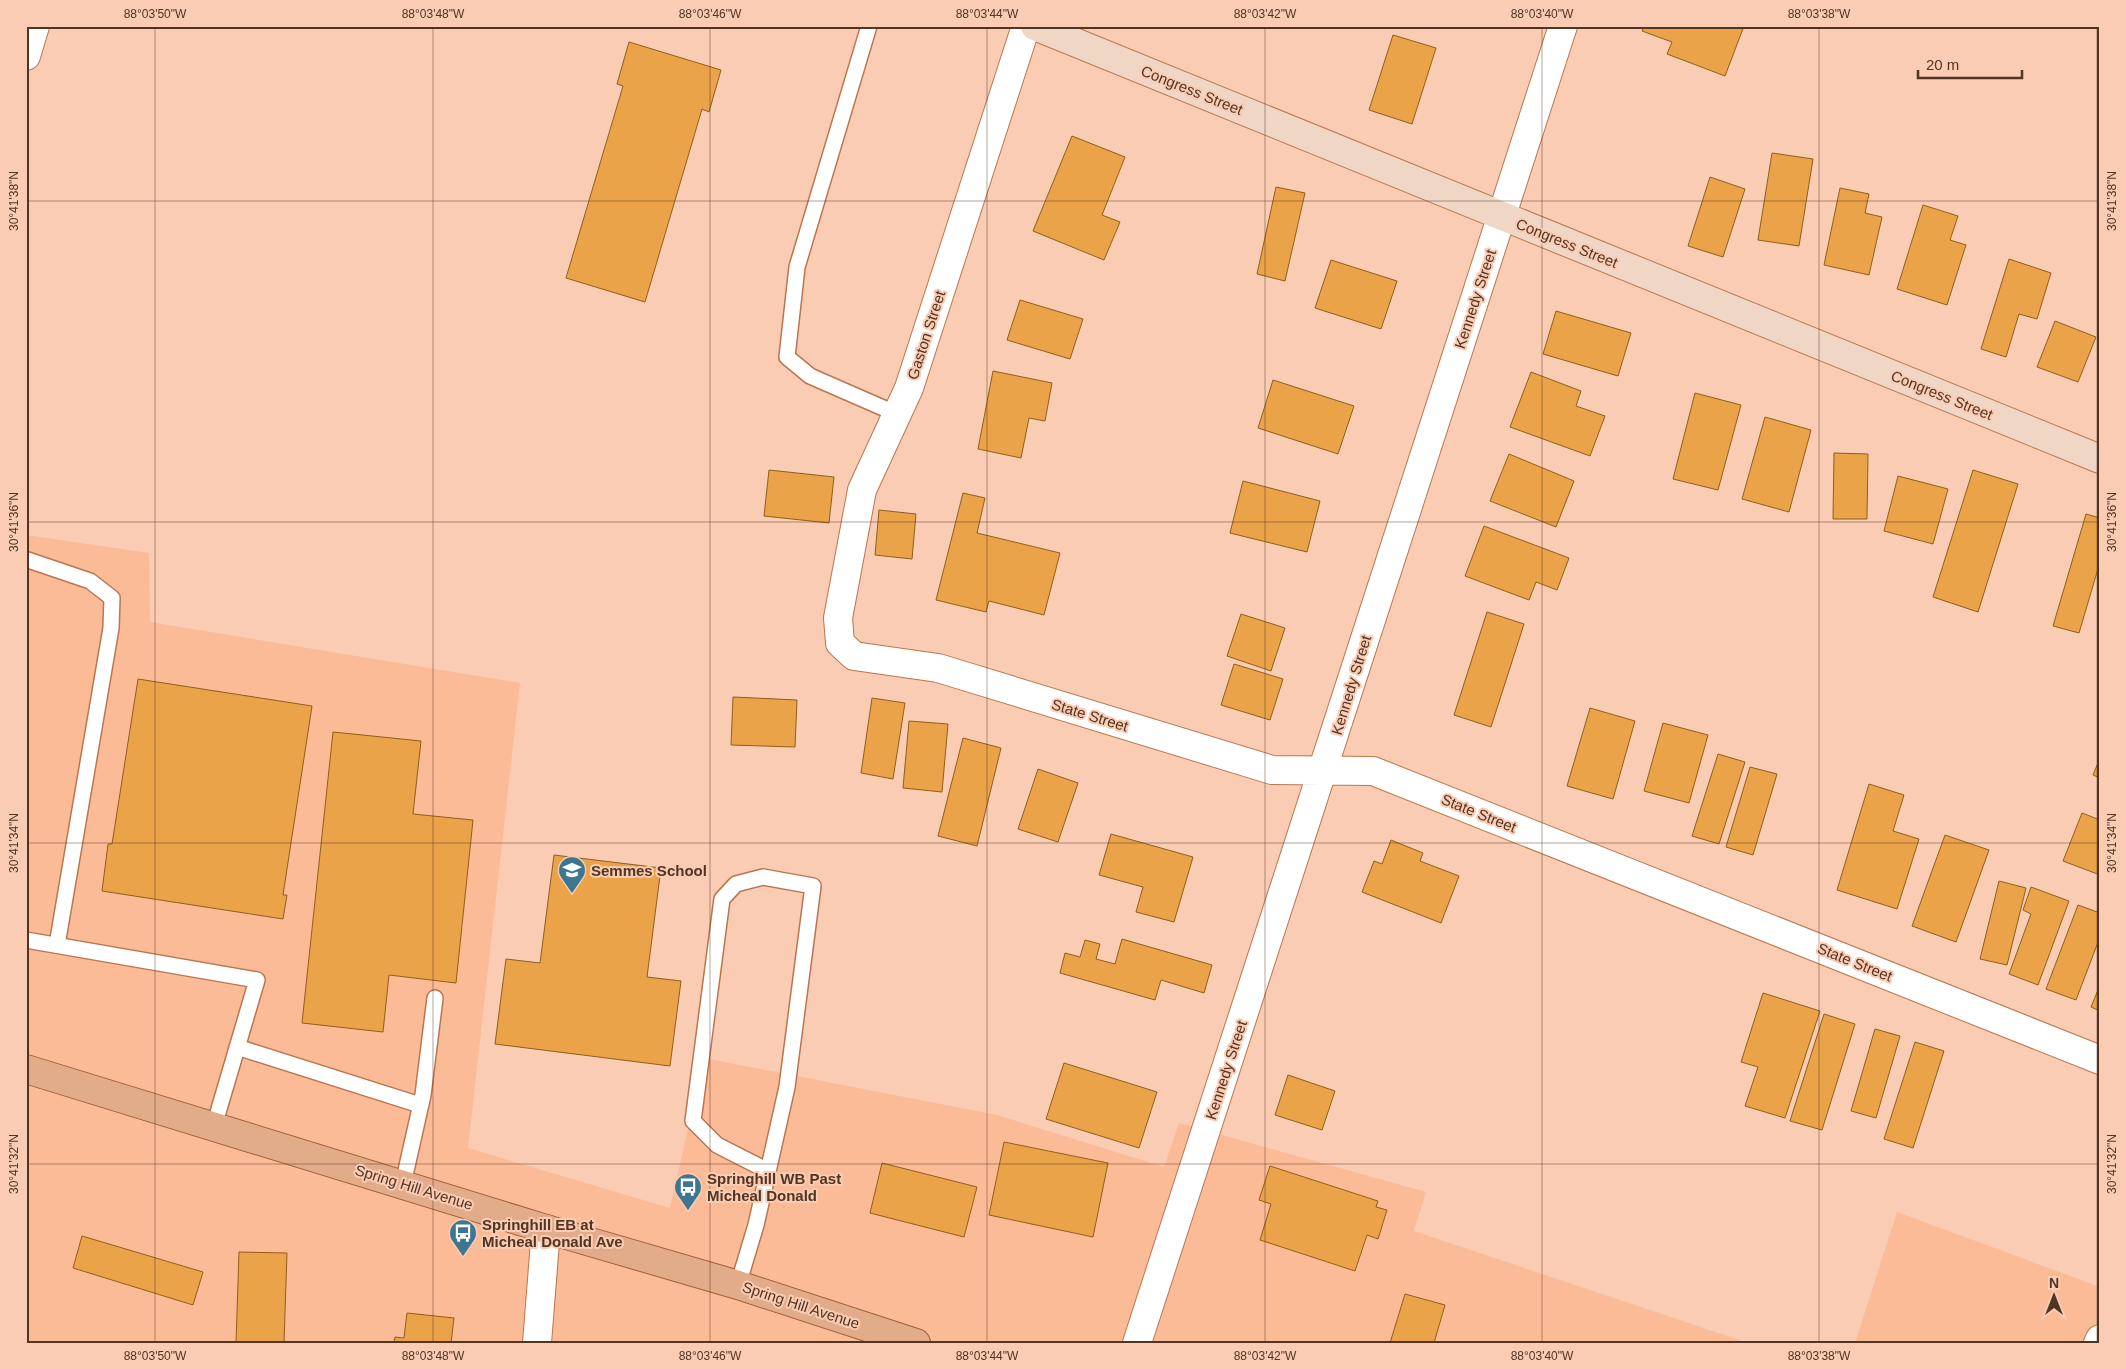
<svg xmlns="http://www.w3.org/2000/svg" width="2126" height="1369" viewBox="0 0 2126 1369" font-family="Arial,sans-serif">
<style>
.built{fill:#fcbb97}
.building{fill:#eaa349;stroke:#905f1a}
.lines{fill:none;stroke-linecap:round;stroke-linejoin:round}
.lane-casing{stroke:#bb764e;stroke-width:18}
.street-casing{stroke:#bb764e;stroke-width:30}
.secondary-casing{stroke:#bb764e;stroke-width:30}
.primary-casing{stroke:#a35e35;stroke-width:30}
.lane{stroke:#fff;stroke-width:15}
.street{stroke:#fff;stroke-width:28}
.secondary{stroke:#f0d6c5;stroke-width:28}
.primary{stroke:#e2ac8b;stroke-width:28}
.ticks{fill:none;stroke:#523423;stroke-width:1;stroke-opacity:0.45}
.labels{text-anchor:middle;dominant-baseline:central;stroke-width:4;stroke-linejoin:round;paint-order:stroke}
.street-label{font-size:15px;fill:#523423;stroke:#f9ccb3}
.poi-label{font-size:15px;font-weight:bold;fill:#523423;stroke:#f9ccb3;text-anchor:start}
.neatline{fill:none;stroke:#523423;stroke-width:2}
.ticks-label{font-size:12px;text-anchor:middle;fill:#523423}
</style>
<rect width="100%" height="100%" fill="#f9ccb3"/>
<path class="built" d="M26,535L149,553L150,622L520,683L468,1148L670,1208L704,1058L997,1115L1164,1167L1179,1123L1426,1192L1414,1231L1748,1343H26Z
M1897,1212L2100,1287V1343H1855Z"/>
<path class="building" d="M1644,26H1744L1725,76L1667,54L1672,42L1642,31Z
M1393,35L1436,48L1412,124L1369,110Z
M629,42L721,70L709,112L702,109L645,302L566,278L623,86L617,84Z
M1072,136L1125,157L1102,215L1120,222L1104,260L1033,231Z
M1772,153L1813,159L1799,246L1758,240Z
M1710,177L1745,189L1723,257L1688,246Z
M1276,187L1305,193L1285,281L1257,274Z
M1840,188L1869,194L1865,213L1882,217L1869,275L1824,265Z
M1923,205L1958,216L1950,240L1966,245L1947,305L1897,289Z
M2009,259L2051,273L2037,319L2019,314L2006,357L1981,349Z
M1331,260L1397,281L1381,329L1315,308Z
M1020,300L1083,319L1070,359L1007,340Z
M1556,311L1631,333L1618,376L1543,354Z
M2055,321L2096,337L2078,382L2037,367Z
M993,371L1052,383L1045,421L1029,418L1021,458L978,449Z
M1531,372L1581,391L1576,406L1605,416L1590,456L1510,427Z
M1273,380L1354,406L1338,454L1258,428Z
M1695,393L1741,405L1718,490L1673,479Z
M1765,417L1811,430L1789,512L1742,499Z
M1834,453L1868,454L1867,519H1833Z
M1509,454L1574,481L1556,527L1490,501Z
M769,470L834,477L829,523L764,516Z
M1973,470L2018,484L1978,612L1933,597Z
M1898,476L1948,489L1933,544L1884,531Z
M1243,481L1320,501L1307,552L1230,533Z
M963,493L985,498L977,533L1060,553L1044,615L989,601L986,612L936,600Z
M879,510L916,514L912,559L875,555Z
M2086,514L2100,518V562L2079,633L2053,626Z
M1484,526L1569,558L1557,590L1536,582L1529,600L1465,576Z
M1487,612L1524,624L1491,727L1454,715Z
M1241,614L1285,628L1271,671L1227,656Z
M1234,664L1283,679L1270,720L1221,705Z
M138,679L312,706L283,895H287L283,919L102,891L108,844H112Z
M733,697L797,700L795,747L731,745Z
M872,698L905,703L893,779L861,773Z
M1590,708L1635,721L1613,799L1567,786Z
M909,721L948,724L942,792L903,788Z
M1663,723L1708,735L1689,803L1644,791Z
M333,732L421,741L413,814L473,820L456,983L389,975L383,1032L302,1023Z
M963,738L1001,748L977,846L938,836Z
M1718,754L1745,762L1719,844L1692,836Z
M2100,758V778L2093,775Z
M1750,767L1777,774L1753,855L1726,847Z
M1038,769L1078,783L1058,842L1018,829Z
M1869,784L1904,795L1893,831L1919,839L1897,909L1837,890Z
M2082,813L2100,820V875L2063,861Z
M1111,834L1193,857L1174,922L1136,912L1143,887L1099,875Z
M1945,835L1989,850L1956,942L1912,926Z
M1391,840L1423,853L1420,861L1459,876L1441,923L1362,892L1374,861L1382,864Z
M554,855L661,868L647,977L681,981L670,1066L495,1044L506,959L540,963Z
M1999,881L2026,888L2007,965L1980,959Z
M2031,887L2069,901L2038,985L2009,974L2031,914L2023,910Z
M2078,905L2100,913V937L2076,1000L2046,989Z
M1122,939L1212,965L1204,993L1161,980L1155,1000L1060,973L1065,953L1080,957L1085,940L1100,944L1096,959L1115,964Z
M2100,985V1011L2091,1007Z
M1763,993L1820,1011L1785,1118L1745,1106L1758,1067L1741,1062Z
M1824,1014L1855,1024L1822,1130L1790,1121Z
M1875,1029L1900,1036L1876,1118L1851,1111Z
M1915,1042L1944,1051L1913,1148L1884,1139Z
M1064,1063L1157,1092L1139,1148L1046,1119Z
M1288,1075L1335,1091L1322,1130L1275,1115Z
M1004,1142L1108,1163L1093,1237L989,1215Z
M882,1163L977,1187L964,1237L870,1213Z
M1270,1166L1378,1201L1376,1207L1387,1210L1378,1239L1367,1235L1355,1271L1260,1240L1271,1204L1259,1200Z
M82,1236L203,1272L193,1305L73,1268Z
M239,1252L287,1253L284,1343H236Z
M1405,1294L1445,1305L1434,1343H1390Z
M407,1313L454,1318L451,1343H394L395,1337L404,1338Z"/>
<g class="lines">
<g class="lane-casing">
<path id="lane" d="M869,26L797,267L787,357L810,376L897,414
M28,560L90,581L112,598L111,628L57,945
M26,940L257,980L214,1126
M237,1047L420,1105
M403,1184L423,1095L435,998
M738,1285L756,1225L787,1087L813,886L763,877L736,884L722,899L693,1121L717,1145L768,1171"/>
</g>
<g class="street-casing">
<path id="street" d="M1026,26L909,388L862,490L838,618L840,643L854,656L938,668L1272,770L1373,771L2100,1060
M26,56L35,26
M537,1343L546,1229
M1137,1343C1280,904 1421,465 1563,26
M2098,1343L2100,1339"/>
</g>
<g class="secondary-casing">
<path id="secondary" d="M1035,26L2100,459"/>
</g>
<g class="primary-casing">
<path id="primary" d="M26,1069L546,1229L738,1285L916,1343"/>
</g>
<use href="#lane" class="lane"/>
<use href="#street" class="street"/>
<use href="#secondary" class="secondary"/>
<use href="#primary" class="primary"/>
</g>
<path class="ticks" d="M155,26V1343M433,26V1343M710,26V1343M987,26V1343M1265,26V1343M1542,26V1343M1819,26V1343M2097,26V1343M26,201H2100M26,522H2100M26,843H2100M26,1164H2100"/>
<defs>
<g id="school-pin" transform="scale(1.4375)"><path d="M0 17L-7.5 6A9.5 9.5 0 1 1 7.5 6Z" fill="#3d7690" stroke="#f9ccb3"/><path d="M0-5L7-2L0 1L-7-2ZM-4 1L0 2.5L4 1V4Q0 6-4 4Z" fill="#fff"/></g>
<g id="bus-pin" transform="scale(1.4375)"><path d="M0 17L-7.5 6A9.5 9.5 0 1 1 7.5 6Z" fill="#3d7690" stroke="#f9ccb3"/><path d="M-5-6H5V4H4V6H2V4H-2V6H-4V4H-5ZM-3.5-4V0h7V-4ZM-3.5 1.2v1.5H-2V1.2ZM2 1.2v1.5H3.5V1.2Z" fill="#fff"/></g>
</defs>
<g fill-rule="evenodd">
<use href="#school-pin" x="572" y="870"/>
<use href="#bus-pin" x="688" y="1187"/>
<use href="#bus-pin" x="463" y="1233"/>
</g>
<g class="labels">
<g class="street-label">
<text transform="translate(1192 90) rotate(22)">Congress Street</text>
<text transform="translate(1567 243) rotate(22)">Congress Street</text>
<text transform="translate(1475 299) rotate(-72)">Kennedy Street</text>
<text transform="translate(926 335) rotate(-72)">Gaston Street</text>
<text transform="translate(1942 395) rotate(22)">Congress Street</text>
<text transform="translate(1351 685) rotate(-73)">Kennedy Street</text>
<text transform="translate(1090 715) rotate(17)">State Street</text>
<text transform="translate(1479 813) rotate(22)">State Street</text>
<text transform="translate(1855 962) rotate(22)">State Street</text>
<text transform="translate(1226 1070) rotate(-72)">Kennedy Street</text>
<text transform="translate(414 1187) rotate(17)">Spring Hill Avenue</text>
<text transform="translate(801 1305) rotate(18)">Spring Hill Avenue</text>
</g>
<g class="poi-label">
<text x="591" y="870">Semmes School</text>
<text x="707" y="1178">Springhill WB Past<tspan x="707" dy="17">Micheal Donald</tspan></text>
<text x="482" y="1224">Springhill EB at<tspan x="482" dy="17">Micheal Donald Ave</tspan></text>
</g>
</g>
<rect width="2126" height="1369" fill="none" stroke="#f9ccb3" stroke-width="55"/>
<g transform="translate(2054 1296)" stroke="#f9ccb3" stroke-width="4" paint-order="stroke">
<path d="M0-4L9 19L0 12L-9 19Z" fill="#523423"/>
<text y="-8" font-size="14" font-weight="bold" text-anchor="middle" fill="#523423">N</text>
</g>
<path d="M1918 70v8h104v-8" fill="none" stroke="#523423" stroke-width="2.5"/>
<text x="1926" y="70" font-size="15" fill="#523423" stroke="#f9ccb3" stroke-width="4" paint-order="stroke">20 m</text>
<rect x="28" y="28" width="2070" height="1314" class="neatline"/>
<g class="ticks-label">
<text x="155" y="18">88°03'50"W</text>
<text x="433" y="18">88°03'48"W</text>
<text x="710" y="18">88°03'46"W</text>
<text x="987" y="18">88°03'44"W</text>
<text x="1265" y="18">88°03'42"W</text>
<text x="1542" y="18">88°03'40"W</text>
<text x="1819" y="18">88°03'38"W</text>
<text transform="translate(14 201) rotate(-90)" y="4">30°41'38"N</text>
<text transform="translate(2112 201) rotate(-90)" y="4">30°41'38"N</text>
<text transform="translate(14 522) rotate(-90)" y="4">30°41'36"N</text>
<text transform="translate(2112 522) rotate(-90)" y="4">30°41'36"N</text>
<text transform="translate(14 843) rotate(-90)" y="4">30°41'34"N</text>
<text transform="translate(2112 843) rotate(-90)" y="4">30°41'34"N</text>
<text transform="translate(14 1164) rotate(-90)" y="4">30°41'32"N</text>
<text transform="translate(2112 1164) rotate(-90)" y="4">30°41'32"N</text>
<text x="155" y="1360">88°03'50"W</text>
<text x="433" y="1360">88°03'48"W</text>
<text x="710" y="1360">88°03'46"W</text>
<text x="987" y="1360">88°03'44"W</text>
<text x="1265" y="1360">88°03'42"W</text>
<text x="1542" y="1360">88°03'40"W</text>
<text x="1819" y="1360">88°03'38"W</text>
</g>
</svg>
